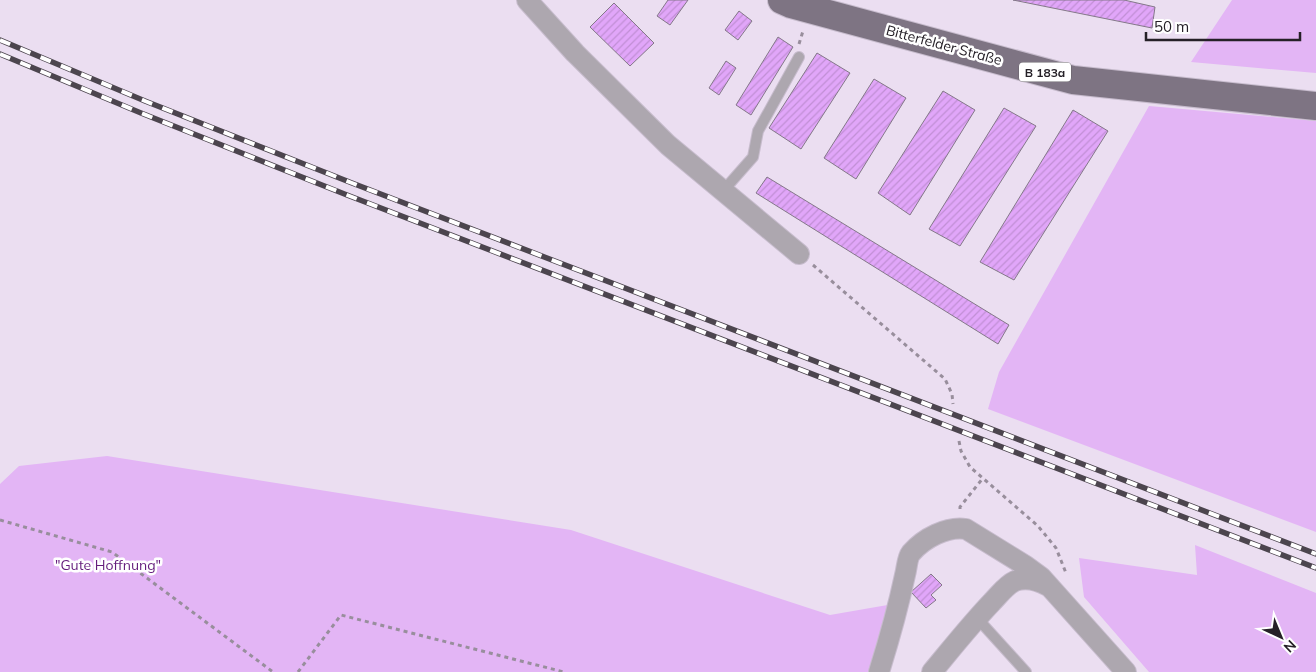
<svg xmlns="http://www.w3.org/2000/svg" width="1316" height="672" viewBox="0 0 1316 672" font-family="Mulish,sans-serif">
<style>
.green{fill:#e3b5f5}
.building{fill:url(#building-hatch);stroke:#847889}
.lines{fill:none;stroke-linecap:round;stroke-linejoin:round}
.service-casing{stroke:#c7bccd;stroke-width:12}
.minor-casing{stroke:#c7bccd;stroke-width:22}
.primary-casing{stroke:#c7bccd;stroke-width:30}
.path{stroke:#988e9c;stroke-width:3;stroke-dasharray:4 4;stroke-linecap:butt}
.service{stroke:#ada7af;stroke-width:10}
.minor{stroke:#ada7af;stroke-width:20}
.primary{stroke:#7e7483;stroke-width:28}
.rail-casing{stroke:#4c454e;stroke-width:5.5}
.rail{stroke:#fff;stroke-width:4;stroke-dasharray:11;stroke-linecap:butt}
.labels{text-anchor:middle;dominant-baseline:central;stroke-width:5;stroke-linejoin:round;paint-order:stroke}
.shield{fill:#fff;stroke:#666368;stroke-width:1}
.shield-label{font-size:12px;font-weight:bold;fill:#252027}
.street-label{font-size:14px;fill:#252027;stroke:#fff}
.park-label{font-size:14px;fill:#641c7c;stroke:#fff}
</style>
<defs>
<pattern id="building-hatch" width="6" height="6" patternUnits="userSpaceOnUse" patternTransform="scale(1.25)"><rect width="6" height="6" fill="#e1a6f9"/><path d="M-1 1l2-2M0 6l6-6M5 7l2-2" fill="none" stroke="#c18fd5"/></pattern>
</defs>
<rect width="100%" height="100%" fill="#ebdef1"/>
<path class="green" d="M1232,0H1316V73L1191,62Z
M1149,106L1316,121V532L988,409L999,372Z
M107,456L571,530L830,615L899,603L879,672H0V484L19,466Z
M1195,545L1316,593V672H1149L1084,597L1079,558L1197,575Z"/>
<path class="building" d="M668,0H688L670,25L657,16Z
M1013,0H1124L1155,7L1152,28Z
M614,3L654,43L630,66L590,27Z
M739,11L752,21L738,40L725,30Z
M778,37L793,47L751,115L736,105Z
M817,53L850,73L801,149L769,128Z
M726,61L736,68L719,95L709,88Z
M874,79L906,98L856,179L824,158Z
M943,91L975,110L910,215L878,193Z
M1004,108L1036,126L960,246L929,229Z
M1073,110L1108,131L1014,280L980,262Z
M767,177L1009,325L998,344L756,193Z
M931,574L942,585L931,595L936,600L926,608L911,592Z"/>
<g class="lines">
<g class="service-casing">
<path id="service" d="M723,191L753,157L758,131L799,57
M977,618L1026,672"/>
</g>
<g class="minor-casing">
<path id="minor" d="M527,0L575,53L668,145L799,254
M879,672C889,640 898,608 905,575C907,568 907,558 911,553C924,538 947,526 966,529L1026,566L1041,577L1126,672
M932,672C952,648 971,624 992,602C999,595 1006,585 1015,581C1026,577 1039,581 1048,586"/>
</g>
<g class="primary-casing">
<path id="primary" d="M782,0L791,4L1073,80L1316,106"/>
</g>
<path class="path" d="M799,44L803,31
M813,265L945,379L952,394L953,404
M959,441L961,451L970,467L1038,526L1056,548L1066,573
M960,509V507L983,478
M0,520L112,552L273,672
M298,672L341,615L564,672"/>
<use href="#service" class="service"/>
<use href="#minor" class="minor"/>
<use href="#primary" class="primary"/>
<g class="rail-casing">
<path id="rail" d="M0,40L145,101L352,183L1316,554
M0,54L141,113L347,195L1316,568"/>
</g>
<use href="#rail" class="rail"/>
</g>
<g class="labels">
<rect class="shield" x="1019" y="62.5" width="52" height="19" rx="4"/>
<g class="shield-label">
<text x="1045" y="72">B 183a</text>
</g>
<g class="street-label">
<text transform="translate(944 45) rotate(15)">Bitterfelder Straße</text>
</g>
<g class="park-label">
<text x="108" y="565">"Gute Hoffnung"</text>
</g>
</g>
<g transform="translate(1281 637) rotate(136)" stroke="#ffffff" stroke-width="4" paint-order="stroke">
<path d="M0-4L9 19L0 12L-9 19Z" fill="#252027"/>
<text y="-8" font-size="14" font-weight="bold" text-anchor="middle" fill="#252027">N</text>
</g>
<path d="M1146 32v8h154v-8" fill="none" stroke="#252027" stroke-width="2.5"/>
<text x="1154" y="32" font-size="15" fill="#252027" stroke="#ffffff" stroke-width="4" paint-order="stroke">50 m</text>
</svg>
